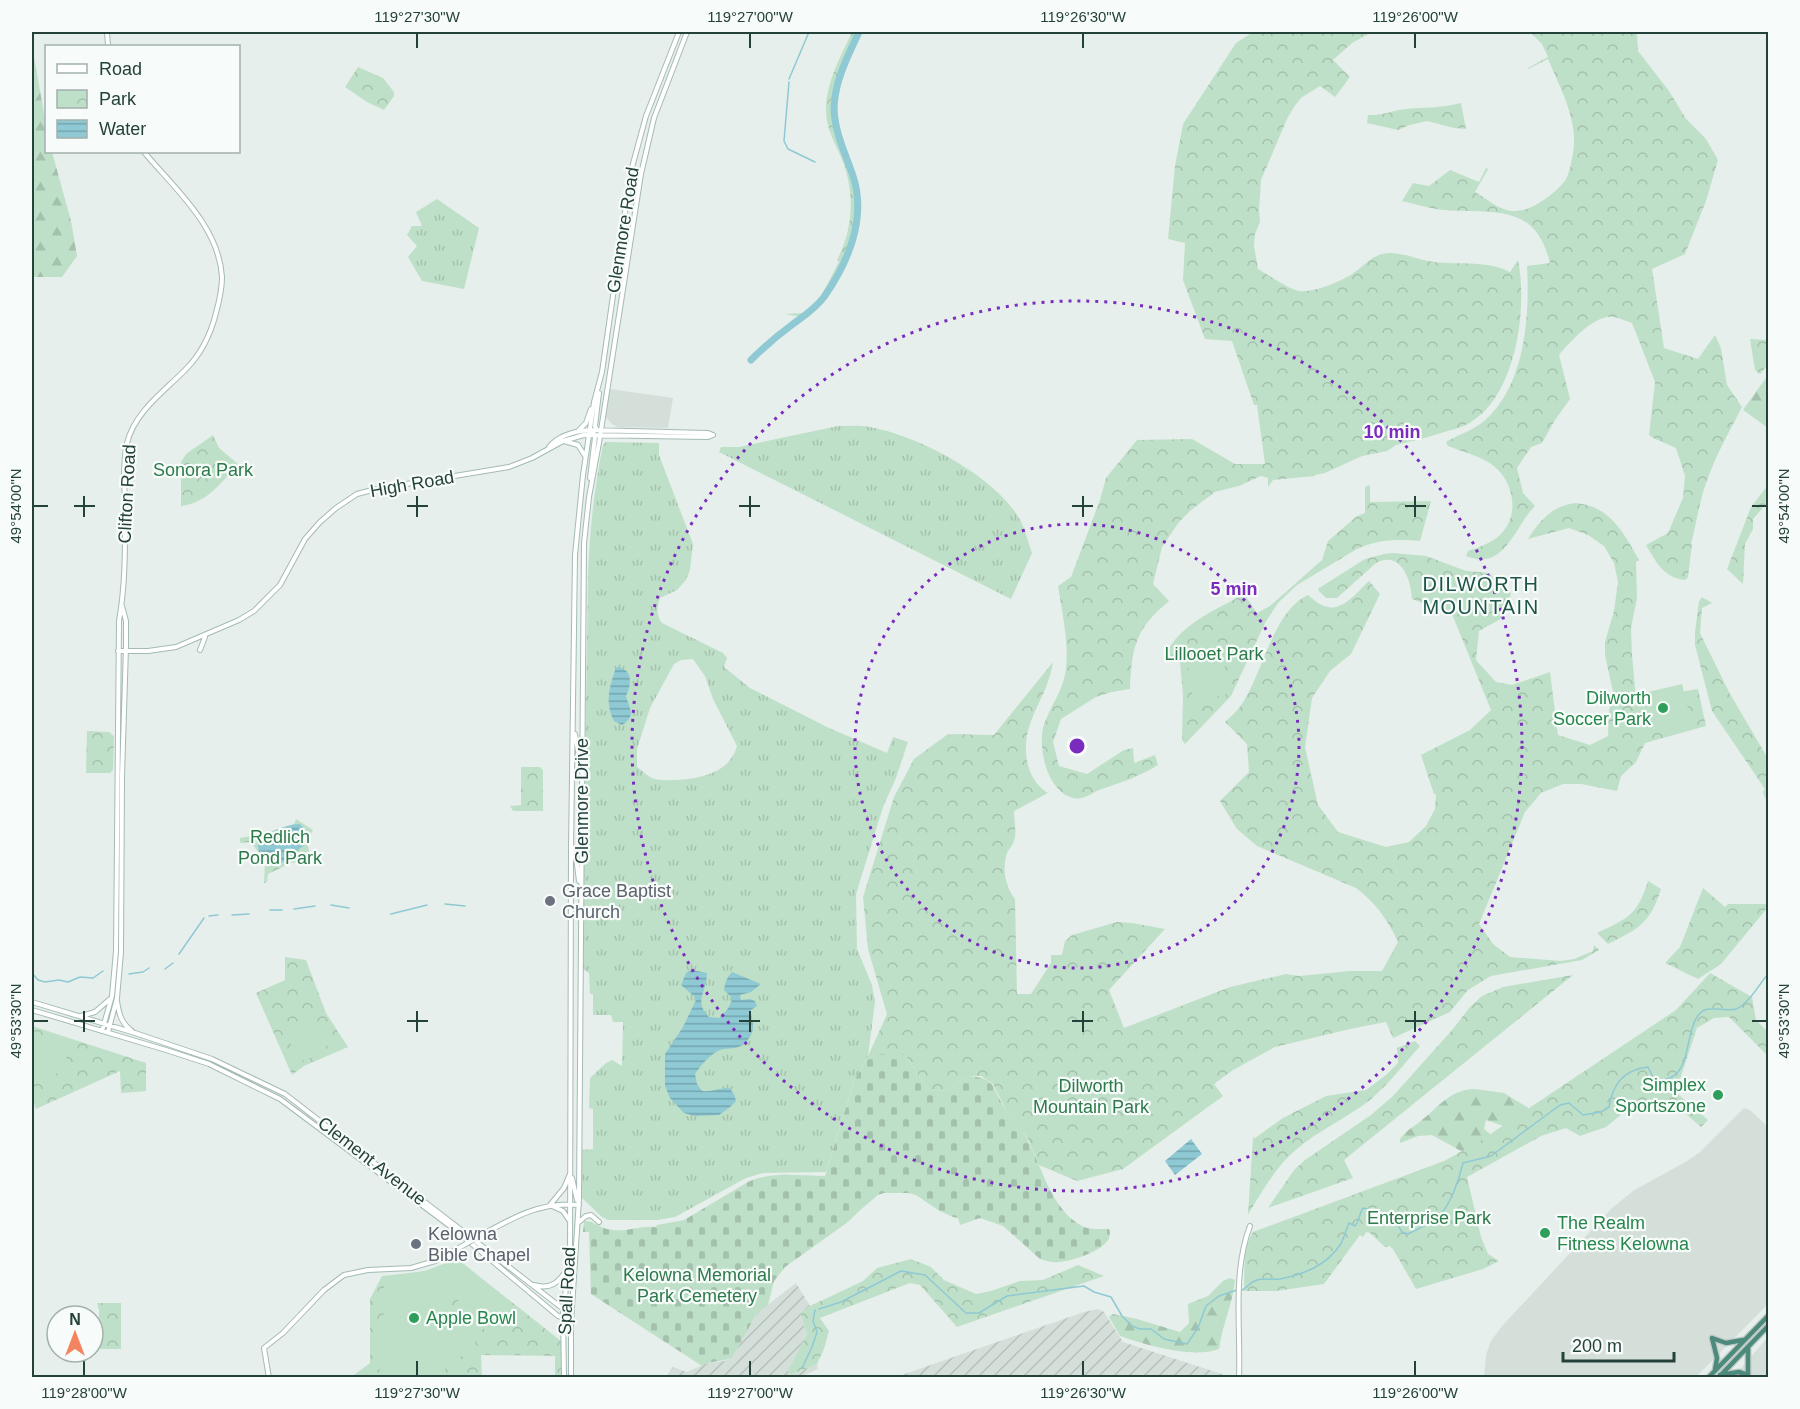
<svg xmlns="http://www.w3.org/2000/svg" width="1800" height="1409" viewBox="0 0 1800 1409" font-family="Helvetica,sans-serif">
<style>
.built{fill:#d4dfda}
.industrial{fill:url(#industrial-furrows)}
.grass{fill:url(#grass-tufts);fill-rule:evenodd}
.forest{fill:url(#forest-firs)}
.cemetery{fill:url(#cemetery-stones)}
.park{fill:url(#park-crowns)}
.garden{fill:#bfe0c8}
.water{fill:url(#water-rules)}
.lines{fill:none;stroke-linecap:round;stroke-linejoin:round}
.stream{stroke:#8ec9d4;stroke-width:1.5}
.river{stroke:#8ec9d4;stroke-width:7}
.secondary-casing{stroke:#a4bbb3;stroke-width:6}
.trunk-casing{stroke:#c2cac8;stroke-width:7}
.secondary{stroke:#fff;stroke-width:4}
.trunk{stroke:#4c8a7c;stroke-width:4.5}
.secondary-bridge-casing{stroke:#a4bbb3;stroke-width:6;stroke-linecap:butt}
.secondary-bridge{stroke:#fff;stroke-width:4}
.ticks{fill:none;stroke:#24423a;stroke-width:2}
.ring{fill:none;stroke:#7b2cbf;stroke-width:3;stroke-dasharray:3 6}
.leisure-dot{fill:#2e9e5b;stroke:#f7fbf9;stroke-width:2}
.worship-dot{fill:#6b7280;stroke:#f7fbf9;stroke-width:2}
.labels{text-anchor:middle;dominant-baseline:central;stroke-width:4.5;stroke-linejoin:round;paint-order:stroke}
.street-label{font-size:18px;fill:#24423a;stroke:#f7fbf9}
.park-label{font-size:18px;fill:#2d7a4b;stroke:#f7fbf9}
.leisure-label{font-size:18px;fill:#27864d;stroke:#f7fbf9;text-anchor:end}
.worship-label{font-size:18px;fill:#5b616d;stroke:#f7fbf9;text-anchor:start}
.neighbourhood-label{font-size:20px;letter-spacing:1.5px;fill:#1f5548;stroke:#f7fbf9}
.centre{fill:#7b2cbf;stroke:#f7fbf9;stroke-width:3}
.ring-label{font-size:18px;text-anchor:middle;font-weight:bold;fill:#7b2cbf;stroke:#f7fbf9;stroke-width:4.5;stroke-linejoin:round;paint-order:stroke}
.neatline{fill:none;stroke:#24423a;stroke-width:2}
.ticks-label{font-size:15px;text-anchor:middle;fill:#24423a}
</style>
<defs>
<pattern id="industrial-furrows" width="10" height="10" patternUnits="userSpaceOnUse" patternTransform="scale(1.5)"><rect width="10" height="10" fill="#d4dfda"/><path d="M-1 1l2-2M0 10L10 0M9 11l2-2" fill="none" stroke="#b6c1bc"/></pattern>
<pattern id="grass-tufts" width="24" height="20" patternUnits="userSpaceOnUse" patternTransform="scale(1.5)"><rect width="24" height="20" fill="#bfe0c8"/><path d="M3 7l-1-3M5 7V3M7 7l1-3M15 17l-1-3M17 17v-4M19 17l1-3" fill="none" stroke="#a4c1ad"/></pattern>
<pattern id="forest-firs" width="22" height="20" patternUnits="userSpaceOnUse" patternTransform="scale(1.5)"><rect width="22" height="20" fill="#bfe0c8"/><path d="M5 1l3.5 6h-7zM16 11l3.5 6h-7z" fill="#a4c1ad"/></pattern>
<pattern id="cemetery-stones" width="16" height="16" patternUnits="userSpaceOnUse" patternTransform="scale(1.5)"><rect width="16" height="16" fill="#bfe0c8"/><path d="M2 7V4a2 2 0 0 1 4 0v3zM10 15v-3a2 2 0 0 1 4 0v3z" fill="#a4c1ad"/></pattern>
<pattern id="park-crowns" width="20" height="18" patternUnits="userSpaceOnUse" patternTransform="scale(1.5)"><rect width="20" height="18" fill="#bfe0c8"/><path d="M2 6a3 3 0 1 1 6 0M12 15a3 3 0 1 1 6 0" fill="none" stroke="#a4c1ad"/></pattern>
<pattern id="water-rules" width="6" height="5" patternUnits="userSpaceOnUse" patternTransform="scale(1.5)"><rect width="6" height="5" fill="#8ec9d4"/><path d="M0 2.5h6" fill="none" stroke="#74a5ad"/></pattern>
</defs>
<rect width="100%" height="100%" fill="#e6efeb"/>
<path class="built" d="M610,389L673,398L668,428L617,427L612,424L603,414Z
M1744,1108L1750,1110L1768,1127V1304L1695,1378H1484L1486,1355L1491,1341L1502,1326L1611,1209L1633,1191L1687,1161L1700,1152Z
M1768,1337V1377L1732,1378L1735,1375Z"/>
<path class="industrial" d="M796,1283L810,1306L800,1313L807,1334L788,1370L790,1375L817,1364L818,1369L798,1378H665L673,1367L687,1372L707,1363L724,1361L732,1358L757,1313Z
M1098,1309L1104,1312L1123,1342L1231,1377H896L1084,1312Z"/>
<path class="grass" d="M437,199L479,228L464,289L422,281L408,257L417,246L407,235L412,226H422L416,212Z
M838,426C848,426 860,425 870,427C919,436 993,475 1019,518C1025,528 1028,542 1032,553L1011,599L719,452L721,447H739Z
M606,442L659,443V455L693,544L690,570L686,580L677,590L660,598C657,607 656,615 662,623L723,653L727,658L724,667L750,688L829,728L887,753L893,737L908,742L896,778L883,807L856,894L857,949L872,985L875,1002L868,1056L854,1081L826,1172L763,1173L746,1178L675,1217L657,1220H608L602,1217L581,1197V1152L582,1150L593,1149V1109L589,1108L590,1078L606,1063L612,1060L622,1066L623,1022H613L611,1015H593V994H590L589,973L582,968L588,574C590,530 594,488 603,445ZM693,659L705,676L713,699L737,746C730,773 699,779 676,780C668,780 659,781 652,778C647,776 642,770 637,767V749L650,708L674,664L681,660Z"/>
<path class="forest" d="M32,45L46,125V152H52L71,221L77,256L62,277H32Z
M1768,375V428L1743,410Z
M1475,1089L1504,1093L1530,1109L1506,1127L1486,1120L1484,1129L1504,1145L1479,1161L1432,1135L1418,1136L1400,1143V1139C1406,1130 1414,1127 1422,1120C1440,1106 1449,1090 1475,1089Z
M1230,1278L1235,1280C1233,1304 1222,1325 1219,1349C1193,1359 1146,1345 1120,1336L1109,1317L1113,1314L1137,1319L1180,1332L1189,1323L1188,1304L1208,1296L1223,1281Z"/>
<path class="cemetery" d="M869,1054H905L928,1090L949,1091L966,1076C999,1077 991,1090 1007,1111C1014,1121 1023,1130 1028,1141C1043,1170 1052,1210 1082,1226C1089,1230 1101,1229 1109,1229C1117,1248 1073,1261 1059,1262C1053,1263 1046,1261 1040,1259L1003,1226L980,1218L960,1225L958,1218L953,1217L938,1210L916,1195L908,1193H884L878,1195L859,1211L848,1222L785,1267L774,1281L768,1305L757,1313L732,1358C722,1362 711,1360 702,1366L591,1294L589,1232H583L584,1221C595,1221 601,1229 612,1230C627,1232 641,1225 656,1227L657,1225L684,1220L748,1182C771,1171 800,1176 825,1176L854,1081Z"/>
<path class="park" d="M852,32H860C850,55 836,79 837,106C837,130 849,153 856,177C866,217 856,248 836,282C828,296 820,308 807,318L785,314L803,313L813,305L821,296L839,262L837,260C853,230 855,194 843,162C836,144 826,130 826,110C826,82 841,56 852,32Z
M1253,32H1372L1352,43L1333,60L1350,77L1335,97L1320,86L1301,98L1294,107L1287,119L1261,180L1259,210L1260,222L1255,234L1254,246L1258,269C1267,274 1290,290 1299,291C1313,293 1340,282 1352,274C1362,268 1370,257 1382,254C1396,250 1413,258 1428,261C1454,266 1485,259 1510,272L1518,260C1528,308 1516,395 1471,422C1462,428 1451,430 1441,433C1426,438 1411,441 1396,445L1387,451L1362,456L1325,473L1315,475V476L1273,480L1268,487V478L1261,476L1239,486L1215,492L1191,510L1179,522L1162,547L1153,584L1169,601C1135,629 1132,647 1130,689L1112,692L1096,697L1061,719L1053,742L1059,766L1087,774L1124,750L1133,748L1134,763L1155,755L1158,765C1139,777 1119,783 1099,790C1090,794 1084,800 1073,798C1061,795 1053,784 1048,773C1043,760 1040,742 1043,728C1049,707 1064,691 1066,668C1069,642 1062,612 1058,586L1071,577L1100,500L1106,478L1137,440L1192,439L1235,464H1265L1257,405H1254L1232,341L1205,339L1183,280L1185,243L1168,239L1175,166L1183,124L1236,43Z
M1530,32H1637L1638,51L1669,91L1686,119L1706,139L1718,160L1706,201L1685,254L1652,269L1664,348L1698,359L1715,335L1721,348L1727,385L1742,407C1731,429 1718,451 1709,475C1700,497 1697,521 1691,544H1692L1688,577L1685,580C1664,578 1656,562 1646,545L1668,533L1683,498L1685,476L1676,448L1653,438L1649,435L1655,382L1632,323C1626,321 1620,318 1613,317C1595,314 1570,342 1559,355L1570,399L1555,420L1542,443L1531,447L1517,468L1523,493L1535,506C1514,527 1505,572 1466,556L1468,551C1479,547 1492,543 1501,534C1522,512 1512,476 1488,462C1476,455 1461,451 1448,446L1446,442C1459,434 1472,431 1483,422C1525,387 1530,316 1527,266L1550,263C1535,202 1494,214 1444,210C1430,209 1416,204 1402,201L1413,183L1429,186L1450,170L1479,182L1486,168L1488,169L1475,192C1487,199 1499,210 1512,211C1530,213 1557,193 1566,179C1570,173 1574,150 1574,143C1575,114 1559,85 1548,59L1528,69V68L1548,57L1542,44Z
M358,67L383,78L394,92V96L384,110L367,102L345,87Z
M1461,103L1466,129L1454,128L1427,121L1410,125L1398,130L1367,123L1368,115C1381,116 1394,110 1407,109C1425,107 1443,108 1461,103Z
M1768,338V365L1760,374L1755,370L1750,339L1765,340Z
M213,435L219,448L238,464C221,483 207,503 181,506V462L186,454Z
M1370,485V502L1431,501L1420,541C1397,539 1378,539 1357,549L1297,585L1278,603L1265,623L1231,696L1185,744L1182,740L1183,695L1180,662L1165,656C1179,624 1216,610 1244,594L1257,613L1270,606L1322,560L1328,541L1357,516L1365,513V487Z
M1768,485V502L1753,519V529L1745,544L1743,584L1727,569L1751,507Z
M1576,503C1610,506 1624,533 1639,560L1636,562L1637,598L1631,628L1632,655L1636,699L1698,689L1706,726L1645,743L1636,762L1621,776L1617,791L1581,784H1563L1541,793L1525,812L1479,924L1493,944L1510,957L1561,961L1574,959L1593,951L1594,945L1599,950L1582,960L1491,976L1468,990L1450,1012L1393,1038L1386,1022L1350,1029L1275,1047L1233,1070L1214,1084L1223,1096L1123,1169L1077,1181L1039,1165L1028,1139L1006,1110L993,1084L981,1076H966L949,1091L928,1090L905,1054H869L887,1014L868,949L863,897L894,797L914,759L948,734L994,735L1053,662C1049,688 1037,703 1029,727C1022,750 1026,780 1048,793L1014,811C1014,820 1017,833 1014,841C1013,845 1009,849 1007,853C1002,869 1005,886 1015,899L1017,994H1031L1051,963V955H1062L1065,941L1072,935L1117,922L1132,923L1165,929L1109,990L1124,1028L1230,987L1286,974L1299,976L1350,971H1382L1398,942C1388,920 1375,902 1356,888L1257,846L1237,829L1220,801L1249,772L1247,744L1225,722C1233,715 1241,707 1246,697C1264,667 1275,610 1308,595C1313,599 1318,604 1324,606C1342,613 1357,592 1369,581L1380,594L1351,654L1330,671L1312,698L1305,747L1318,805L1338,832L1386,847L1409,842L1426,826L1435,809L1436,794H1434L1421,755L1470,730L1491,710L1452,614L1412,599C1411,580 1401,550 1376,563L1337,598H1326L1318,590L1319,588L1365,559L1384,554L1393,553L1426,556L1466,571L1490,573L1499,586L1511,593L1504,617L1479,631L1476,660L1496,682L1512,685L1550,672L1558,735L1590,745L1608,736L1609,711L1613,692L1605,655V642L1614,611L1618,582L1614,563L1604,546L1588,535L1569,528L1528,539C1540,520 1552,506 1576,503Z
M1702,597L1712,603L1702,608L1700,633L1729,692L1767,757L1768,762V805L1763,792L1765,789L1712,711L1695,645V632L1699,601Z
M87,731L109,732L114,736L113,770L110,773H86Z
M521,767H540L543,770V811H513L510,806L521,805Z
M296,819L313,830L307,841L311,860L291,863L268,874L267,882L264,883L265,862L251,842L240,843V838L262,834L294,824Z
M1648,881L1661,889C1650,924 1638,929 1608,944L1597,933C1628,918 1637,916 1648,881Z
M1703,888L1725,907L1728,904H1768V907L1721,964L1698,979L1665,963L1680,947Z
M285,957L306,960L326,1013L348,1047L304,1066L292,1075L256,993L285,980Z
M1710,973L1752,997L1756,1020L1768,1032V1051L1766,1054L1729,1017L1714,1018L1697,1028L1678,1085V1094L1708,1120L1701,1127L1673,1103L1667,1107L1634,1104L1606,1127L1580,1136L1566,1128L1541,1136L1467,1177L1481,1237L1488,1254L1499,1261L1483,1269L1416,1289L1393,1249L1390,1246L1385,1247L1370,1233L1366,1232L1363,1237L1360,1235L1324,1284L1276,1291H1244C1245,1272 1242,1248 1253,1232L1444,1161L1477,1143L1676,1010Z
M1573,975L1344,1160L1353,1178L1268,1208L1294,1170L1305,1160L1371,1115L1393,1096L1453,1029L1470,1007L1482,996L1503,987Z
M32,1026L146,1063V1091L121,1093L120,1071L36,1109L32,1098Z
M1415,1041L1420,1046C1404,1064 1389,1084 1370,1100C1347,1118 1319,1130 1297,1149C1278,1164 1260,1194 1248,1215L1253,1137L1255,1138L1283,1118L1326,1096L1366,1090L1386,1075L1398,1063L1397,1048Z
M456,1258L561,1341V1377H555V1356L481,1355L482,1377L350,1378L370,1363V1299L382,1276C408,1275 433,1272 456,1258Z
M911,1259L931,1267L944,1280L976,1294L991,1291L1020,1281L1043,1280L1078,1265L1104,1276L957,1327L920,1285L910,1283L820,1318L829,1331L824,1349L817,1364L790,1375L788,1370L807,1334L800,1313L810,1306L863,1281L877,1268Z
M97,1303H121V1349H99V1310Z"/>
<path class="garden" d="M1221,642L1229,694L1193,700L1185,647Z
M1682,684L1691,721L1643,732L1635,695Z
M295,1022L313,1025L333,1033C327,1053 308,1061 289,1064L293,1024Z
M32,1032L70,1044C67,1060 63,1068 51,1079H32Z
M456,1257L474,1273L448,1305V1367L443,1371L444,1377H388L376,1366V1321L384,1314V1276L425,1271L443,1264L452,1262Z
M475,1280L519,1314L498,1340L454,1306Z
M450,1320C465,1320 472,1325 481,1336L455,1363L452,1368L450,1366L452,1361Z"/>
<path class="water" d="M616,667C633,668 632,684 626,696C629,708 637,716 622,725L614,721C604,702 610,686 616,667Z
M300,824L303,827L302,830L305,839L303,846C297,851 279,869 271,864C268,862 267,859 264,857C258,853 257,848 259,841C272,831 283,825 300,824Z
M692,970L707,973C707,992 693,1001 709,1017L719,1018C725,1013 731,1006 732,998L724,990C725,983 727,977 732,972L761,984L751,992L740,995L741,1000L750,999L755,1001L757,1006L751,1010C750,1016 754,1022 753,1029C751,1038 744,1047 734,1048C729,1049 725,1048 720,1050C709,1055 702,1064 695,1074L697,1084L702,1091C712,1092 719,1088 729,1088L734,1094L736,1101L729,1108L719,1115L695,1116L684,1113L670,1098L665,1086V1054L683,1027L696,1000L695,997L681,985L686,973Z
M1191,1139L1202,1154L1175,1175L1165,1161Z"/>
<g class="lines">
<path class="stream" d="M789,79L809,32
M789,82L784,141L788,149L815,162
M445,904L465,906
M331,905L349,908
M294,909L315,906
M270,910H282
M391,914L427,905
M232,915L249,914
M209,916L218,915
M179,954L204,918
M165,969L173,963
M32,973L38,980L45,982L59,980L68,982L80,977L93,978L103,971
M129,974L143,972L149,968
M1242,1290C1247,1288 1250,1282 1257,1280C1265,1278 1272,1280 1280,1279C1304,1274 1326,1266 1340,1245C1344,1239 1346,1230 1349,1223L1355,1226C1359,1222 1359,1214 1363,1208L1392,1215L1402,1232L1408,1234C1417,1229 1428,1225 1437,1218C1450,1207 1459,1180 1463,1163L1491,1156L1560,1105L1569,1103L1583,1115L1601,1112L1609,1107C1613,1084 1623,1070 1648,1067L1653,1077L1658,1082C1662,1080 1668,1079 1672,1077C1690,1067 1686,1033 1697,1017C1706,1002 1723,1013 1736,1009C1748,1005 1760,983 1768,974
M819,1309L841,1302L901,1271L925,1275L966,1313H979L1007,1296L1084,1286L1094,1292L1111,1297L1122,1316L1132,1326L1140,1329H1151L1164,1339L1187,1344L1198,1328L1206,1306L1219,1296L1237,1290
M802,1368L812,1347L817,1332L813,1321L815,1310"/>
<path class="river" d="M751,360C764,347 778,335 793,324C804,316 816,308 824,297C848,263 867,218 853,176C846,155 835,133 834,110C834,82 848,56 859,32"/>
<g class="secondary-casing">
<path id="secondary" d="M107,32L108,46
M622,242L624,267
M579,430L586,423L591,409
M597,430L595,426L599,393
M564,441L578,445L585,456
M549,447C559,435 575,431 590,430L708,433L713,435
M590,478L595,437L593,432
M200,650L205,637
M118,651H148L176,647L239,620L254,611L280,585L305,539L320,522L336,508L357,494L376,489L509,467L532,458L563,441L584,435L708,437L713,435
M575,734L580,762
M572,851L576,857L579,881
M117,1001C119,1014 121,1023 132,1031
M32,1002L135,1033L212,1059L285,1094L571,1315
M32,1010L166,1050L209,1064L280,1099L454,1229L558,1316L565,1318
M81,1016L95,1012L110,999
M102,1031L112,996L116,951L119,621C126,582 125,541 125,502C124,483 123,462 127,443C135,411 165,391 186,369C201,354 211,333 216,313C219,302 222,289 222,277C219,226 174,188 144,152
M108,1032L117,998L121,952L122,776L126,647V621L122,606
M572,1178L577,1200
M550,1205L564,1188L570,1174
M550,1205L563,1211L569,1220
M579,1222L586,1216L591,1215L599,1222
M480,1236C512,1218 541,1201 579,1205
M534,1285C551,1290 560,1282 568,1267
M269,1378L264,1348L283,1333L324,1290L344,1275L368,1270L411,1268L435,1261L448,1254
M564,1378L563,1309L570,1262L571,850L575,555L583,475L594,402L602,372L631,171L646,116L679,32
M571,1378V1323L579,1199L584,543L589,497L599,443L641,174L654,118L687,32
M1239,1378C1241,1328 1232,1273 1250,1226"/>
</g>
<g class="trunk-casing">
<path id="trunk" d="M1712,1338L1726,1343L1743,1340
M1712,1338L1717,1358L1715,1370
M1720,1375L1739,1372L1748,1375V1347
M1708,1378L1768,1316
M1718,1378L1768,1326"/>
</g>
<use href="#secondary" class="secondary"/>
<use href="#trunk" class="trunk"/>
<g class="secondary-bridge-casing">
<path id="secondary-bridge" d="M448,1254L480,1236"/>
</g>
<use href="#secondary-bridge" class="secondary-bridge"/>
</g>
<path class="ticks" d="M417,33V48M750,33V48M1083,33V48M1415,33V48M84,496V517M417,496V517M750,496V517M1083,496V517M1415,496V517M33,506H48M74,506H95M407,506H428M739,506H760M1072,506H1093M1405,506H1426M1752,506H1767M84,1011V1032M417,1011V1032M750,1011V1032M1083,1011V1032M1415,1011V1032M33,1021H48M74,1021H95M407,1021H428M739,1021H760M1072,1021H1093M1405,1021H1426M1752,1021H1767M84,1361V1376M417,1361V1376M750,1361V1376M1083,1361V1376M1415,1361V1376"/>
<g class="ring">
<circle cx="1077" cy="746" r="222"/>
<circle cx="1077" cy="746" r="445"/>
</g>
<g class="leisure-dot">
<circle cx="1663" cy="708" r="6"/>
<circle cx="1718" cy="1095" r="6"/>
<circle cx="1545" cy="1233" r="6"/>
<circle cx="414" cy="1318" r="6"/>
</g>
<g class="worship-dot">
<circle cx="550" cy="901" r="6"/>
<circle cx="416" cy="1244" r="6"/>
</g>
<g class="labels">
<g class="street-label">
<text transform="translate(623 230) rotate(-81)">Glenmore Road</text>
<text transform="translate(412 484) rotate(-10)">High Road</text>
<text transform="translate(127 494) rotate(-87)">Clifton Road</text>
<text transform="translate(582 801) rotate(-90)">Glenmore Drive</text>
<text transform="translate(372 1161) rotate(38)">Clement Avenue</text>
<text transform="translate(567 1291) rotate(-87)">Spall Road</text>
</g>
<g class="park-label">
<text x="203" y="470">Sonora Park</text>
<text x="1214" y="654">Lillooet Park</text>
<text x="280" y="837">Redlich<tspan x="280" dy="21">Pond Park</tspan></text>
<text x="1091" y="1086">Dilworth<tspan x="1091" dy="21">Mountain Park</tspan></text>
<text x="1429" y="1218">Enterprise Park</text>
<text x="697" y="1275">Kelowna Memorial<tspan x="697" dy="21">Park Cemetery</tspan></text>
</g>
<g class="leisure-label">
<text x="1651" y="698">Dilworth<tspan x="1651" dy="21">Soccer Park</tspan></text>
<text x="1706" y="1085">Simplex<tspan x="1706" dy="21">Sportszone</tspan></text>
<text x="1557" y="1223" text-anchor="start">The Realm<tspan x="1557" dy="21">Fitness Kelowna</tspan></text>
<text x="426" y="1318" text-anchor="start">Apple Bowl</text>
</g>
<g class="worship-label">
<text x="562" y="891">Grace Baptist<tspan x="562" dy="21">Church</tspan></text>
<text x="428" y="1234">Kelowna<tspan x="428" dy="21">Bible Chapel</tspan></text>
</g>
<g class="neighbourhood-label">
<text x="1481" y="584">DILWORTH<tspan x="1481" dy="23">MOUNTAIN</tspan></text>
</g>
</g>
<circle cx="1077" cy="746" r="9" class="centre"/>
<g class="ring-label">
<text x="1392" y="438">10 min</text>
<text x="1234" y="595">5 min</text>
</g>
<rect width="1800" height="1409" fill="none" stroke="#f7fbf9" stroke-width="66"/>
<rect x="45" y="45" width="195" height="108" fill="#f7fbf9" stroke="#a3b1ad" stroke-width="1.5"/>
<rect x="57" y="64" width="30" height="9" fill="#ffffff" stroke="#a3b1ad" stroke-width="1.5"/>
<text x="99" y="75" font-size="18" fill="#24423a">Road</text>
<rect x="57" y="90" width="30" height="18" fill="url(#park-crowns)" stroke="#a3b1ad" stroke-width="1.5"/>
<text x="99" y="105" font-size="18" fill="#24423a">Park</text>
<rect x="57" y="120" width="30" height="18" fill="url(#water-rules)" stroke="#a3b1ad" stroke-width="1.5"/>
<text x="99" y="135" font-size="18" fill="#24423a">Water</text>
<g transform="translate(75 1334)"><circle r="28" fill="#f7fbf9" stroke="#a3b1ad" stroke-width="1.5"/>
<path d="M0-4.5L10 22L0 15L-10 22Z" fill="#f4845f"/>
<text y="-9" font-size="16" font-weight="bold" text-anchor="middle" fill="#24423a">N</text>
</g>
<path d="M1563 1352v9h111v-9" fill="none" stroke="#24423a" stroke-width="3"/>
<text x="1572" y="1352" font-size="18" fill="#24423a" stroke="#f7fbf9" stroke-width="4.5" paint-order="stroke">200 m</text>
<rect x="33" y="33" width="1734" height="1343" class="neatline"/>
<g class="ticks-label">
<text x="417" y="22">119°27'30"W</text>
<text x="750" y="22">119°27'00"W</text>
<text x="1083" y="22">119°26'30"W</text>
<text x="1415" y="22">119°26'00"W</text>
<text transform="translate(16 506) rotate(-90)" y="5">49°54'00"N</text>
<text transform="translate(1784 506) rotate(-90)" y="5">49°54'00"N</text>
<text transform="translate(16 1021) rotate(-90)" y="5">49°53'30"N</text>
<text transform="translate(1784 1021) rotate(-90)" y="5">49°53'30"N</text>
<text x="84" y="1398">119°28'00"W</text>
<text x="417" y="1398">119°27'30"W</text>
<text x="750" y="1398">119°27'00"W</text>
<text x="1083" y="1398">119°26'30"W</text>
<text x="1415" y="1398">119°26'00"W</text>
</g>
</svg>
